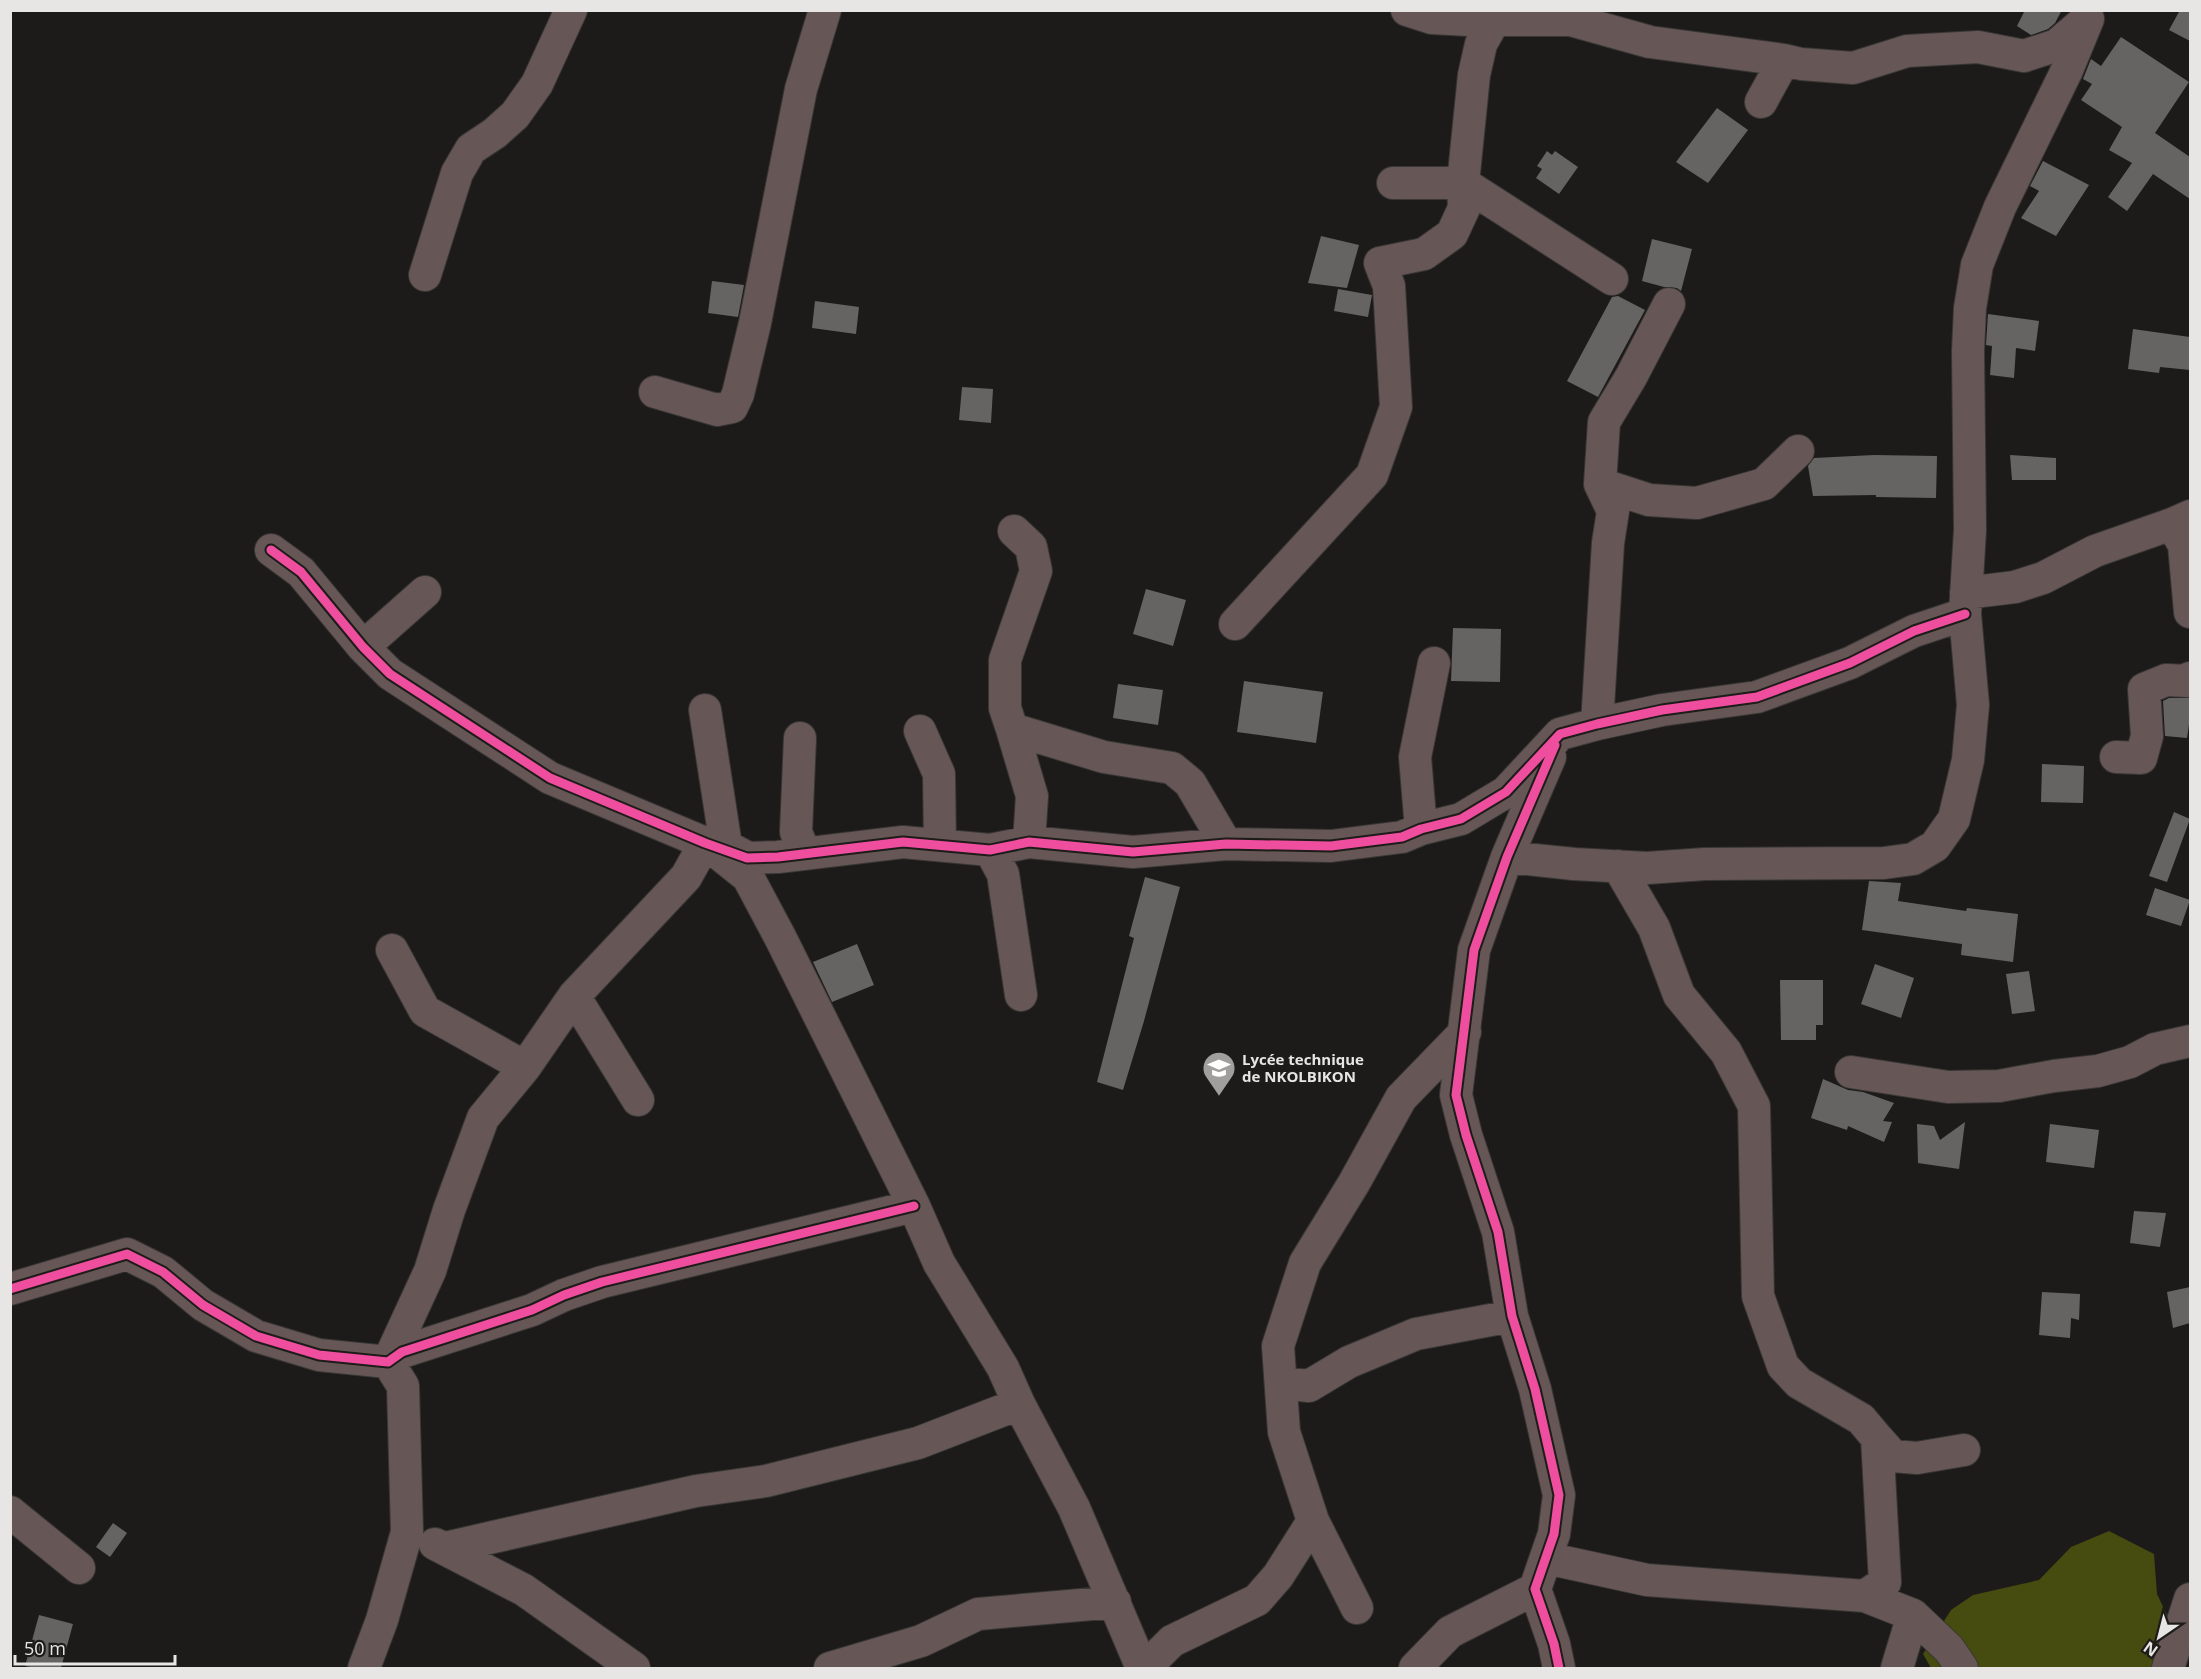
<svg xmlns="http://www.w3.org/2000/svg" width="2201" height="1679" viewBox="0 0 2201 1679" font-family="'Open Sans',sans-serif">
<style>
.forest{fill:#464b0f}
.building{fill:#656463}
.lines{fill:none;stroke-linecap:round;stroke-linejoin:round}
.minor-casing{stroke:#383736;stroke-width:34}
.minor{stroke:#665756;stroke-width:32}
.cycleway-casing{stroke:#1d1c19;stroke-width:13}
.cycleway{stroke:#ef4d9e;stroke-width:9}
.labels{text-anchor:middle;dominant-baseline:central;stroke-width:6;stroke-linejoin:round;paint-order:stroke}
.poi-label{font-size:15px;font-weight:bold;fill:#e7e6e4;stroke:#1d1c19;text-anchor:start}
</style>
<rect width="100%" height="100%" fill="#1c1b1a"/>
<path class="forest" d="M2109,1531L2154,1554L2157,1594L2176,1634L2166,1668H1931L1923,1654L1951,1610L1973,1595L2039,1580L2071,1547Z"/>
<path class="building" d="M2025,10H2062L2055,23L2048,29L2031,35L2017,26Z
M2180,10H2190V41L2169,30Z
M2121,37L2189,82L2155,133L2190,157V199L2153,174L2127,211L2108,197L2132,163L2109,150L2122,127L2081,100L2092,84L2083,79L2091,59L2101,66Z
M1717,108L1748,130L1708,183L1676,162Z
M1547,151L1552,155L1555,151L1578,167L1559,194L1536,178L1542,169L1537,166Z
M2043,161L2089,185L2056,236L2021,218L2039,191L2030,186Z
M1321,236L1359,245L1347,288L1308,283Z
M1652,239L1692,249L1681,291L1677,288L1664,287L1642,281Z
M712,281L744,285L738,317L708,313Z
M1338,289L1372,295L1368,317L1334,311Z
M1618,296L1645,310L1598,397L1567,381L1612,297Z
M815,301L859,307L856,334L812,328Z
M1988,314L2039,321L2035,351L2016,348L2014,378L1990,375L1992,346L1986,345Z
M2133,329L2190,337V370L2160,367L2159,373L2128,369Z
M962,387L993,389L991,423L959,420Z
M1874,455L1937,456L1936,498L1876,497V495L1813,496L1808,466L1814,458Z
M2010,455L2056,458V480H2012Z
M1146,589L1186,600L1173,646L1133,634Z
M1453,628L1501,629L1500,682L1451,681Z
M1244,681L1323,692L1316,743L1237,732Z
M1118,684L1163,690L1158,725L1113,718Z
M2169,698H2190V718L2187,738L2165,736L2163,701Z
M2042,764L2084,766L2083,803L2041,802Z
M2174,812L2190,819L2167,882L2149,876Z
M1145,877L1180,887L1144,1021L1123,1090L1097,1082L1134,938L1129,936Z
M1869,881L1901,883L1898,901L1966,911L1967,908L2018,914L2013,962L1961,955L1962,944L1862,930Z
M2155,888L2190,900L2181,926L2146,915Z
M857,944L874,985L832,1002L813,962Z
M1875,964L1914,978L1901,1018L1861,1004Z
M2029,971L2035,1011L2012,1014L2006,974Z
M1780,980H1823V1025H1816V1040H1781Z
M1823,1079L1848,1090L1863,1092L1894,1103L1883,1121L1892,1122L1884,1142L1848,1126L1847,1130L1811,1118Z
M1965,1122L1959,1169L1918,1163L1917,1124L1934,1126L1940,1140Z
M2050,1124L2099,1130L2094,1168L2046,1162Z
M2134,1211L2166,1213L2160,1247L2130,1243Z
M2190,1287V1323L2173,1328L2167,1292Z
M2042,1292L2080,1294L2079,1320L2071,1318L2070,1338L2039,1335Z
M113,1523L127,1533L110,1557L96,1547Z
M39,1615L73,1624L61,1668H36L25,1666Z"/>
<g class="lines">
<g class="minor-casing">
<path id="minor" d="M1407,10L1432,18L1469,20H1571L1650,42L1784,60
M1761,102L1784,60L1801,64L1853,68L1907,51L1978,47L2024,56L2057,45L2085,21
M1393,183H1463L1612,279
M425,275L457,173L471,149L495,133L515,115L537,84L571,10
M655,392L717,410L732,407L738,394L755,323L801,89L825,10
M1600,484L1649,500L1697,503L1764,484L1798,451
M2172,524L2184,545L2190,612
M1014,531L1031,547L1036,571L1005,660V708L1012,729L1104,757L1172,768L1190,783L1226,844
M271,550L301,572L363,647L390,674L550,778L705,843L747,858L778,857L903,842L990,850L1029,842L1133,852L1226,844L1331,846L1402,837L1421,829L1461,819L1506,792L1560,734L1597,724L1662,710L1757,697L1850,663L1914,631L1965,614
M1966,593L2015,587L2043,578L2095,551L2172,524L2190,516
M1235,624L1372,475L1396,407L1389,286L1380,263L1424,254L1452,234L1464,208L1463,183L1474,75L1481,44L1494,21
M363,647L425,592
M705,710L726,846L746,857
M1597,724L1608,543L1613,511L1600,484L1604,422L1631,377L1669,304
M1012,729L1032,796L1029,842
M920,731L939,774L940,845
M800,738L796,832L805,854
M1550,757L1507,857L1474,950L1456,1095L1466,1135L1498,1232L1512,1316L1535,1389L1559,1495L1554,1534L1535,1589L1554,1644L1559,1668
M2116,757L2141,758L2147,736L2144,689L2166,680L2188,681L2190,678
M1421,829L1415,757L1434,663
M990,850L1003,874L1021,995
M718,853L748,877L780,937L914,1206L939,1263L1003,1368L1019,1404L1074,1508L1142,1668
M1507,857L1574,864L1647,868L1705,864L1884,863L1913,859L1935,846L1954,819L1968,760L1973,705L1965,614L1970,530L1968,351L1970,308L1977,265L2000,207L2067,70L2088,19
M1618,866L1654,928L1679,995L1726,1052L1754,1106L1758,1296L1783,1366L1799,1383L1861,1419L1877,1438L1885,1582L1865,1596
M392,950L425,1011L525,1067
M574,996L638,1100
M1851,1072L1948,1087L1999,1086L2054,1076L2098,1071L2130,1062L2155,1049L2190,1041
M10,1289L127,1254L163,1272L203,1305L256,1336L319,1355L388,1362L402,1352L532,1310L564,1295L602,1282L914,1206
M388,1362L430,1271L449,1210L483,1118L525,1067L574,996L686,877L705,843
M1281,1383L1309,1386L1349,1362L1416,1334L1512,1316
M1877,1438L1893,1456L1917,1458L1964,1450
M10,1512L79,1568
M435,1544L524,1590L634,1668
M445,1548L696,1491L766,1481L918,1443L1019,1404
M1546,1558L1647,1580L1865,1596L1913,1615L1949,1649L1962,1668
M1357,1608L1313,1521L1284,1432L1278,1346L1305,1263L1354,1183L1401,1098L1465,1032
M364,1668L382,1620L407,1532L403,1386L388,1362
M830,1668L921,1641L978,1614L1115,1602
M1145,1668L1172,1641L1257,1600L1278,1576L1313,1521
M1415,1668L1450,1632L1535,1589
M1897,1668L1913,1615
M2168,1668L2190,1599"/>
</g>
<use href="#minor" class="minor"/>
<g class="cycleway-casing">
<path id="cycleway" d="M271,550L301,572L363,647L390,674L550,778L705,843L747,858L778,857L903,842L990,850L1029,842L1133,852L1226,844L1331,846L1402,837L1421,829L1461,819L1506,792L1560,734L1597,724L1662,710L1757,697L1850,663L1914,631L1965,614
M1555,745L1507,857L1474,950L1456,1095L1466,1135L1498,1232L1512,1316L1535,1389L1559,1495L1554,1534L1535,1589L1554,1644L1559,1668
M10,1289L127,1254L163,1272L203,1305L256,1336L319,1355L388,1362L402,1352L532,1310L564,1295L602,1282L914,1206"/>
</g>
<use href="#cycleway" class="cycleway"/>
</g>
<defs>
<g id="school-pin" transform="scale(1.725)"><path d="M0 17L-7.5 6A9.5 9.5 0 1 1 7.5 6Z" fill="#a09f9d" stroke="#1d1c19"/><path d="M0-5L7-2L0 1L-7-2ZM-4 1L0 2.5L4 1V4Q0 6-4 4Z" fill="#fff"/></g>
</defs>
<g fill-rule="evenodd">
<use href="#school-pin" x="1219" y="1068"/>
</g>
<g class="labels">
<g class="poi-label">
<text x="1242" y="1059">Lycée technique<tspan x="1242" dy="17">de NKOLBIKON</tspan></text>
</g>
</g>
<rect width="2201" height="1679" fill="none" stroke="#e7e6e4" stroke-width="24"/>
<g transform="translate(2159 1637) rotate(215)" stroke="#1d1c19" stroke-width="4.5" paint-order="stroke">
<path d="M0-4.5L10 22L0 15L-10 22Z" fill="#e7e6e4"/>
<text y="-9" font-size="16" font-weight="bold" text-anchor="middle" fill="#e7e6e4">N</text>
</g>
<path d="M15 1655v9h160v-9" fill="none" stroke="#e7e6e4" stroke-width="3"/>
<text x="24" y="1655" font-size="18" fill="#e7e6e4" stroke="#1d1c19" stroke-width="4.5" paint-order="stroke">50 m</text>
</svg>
